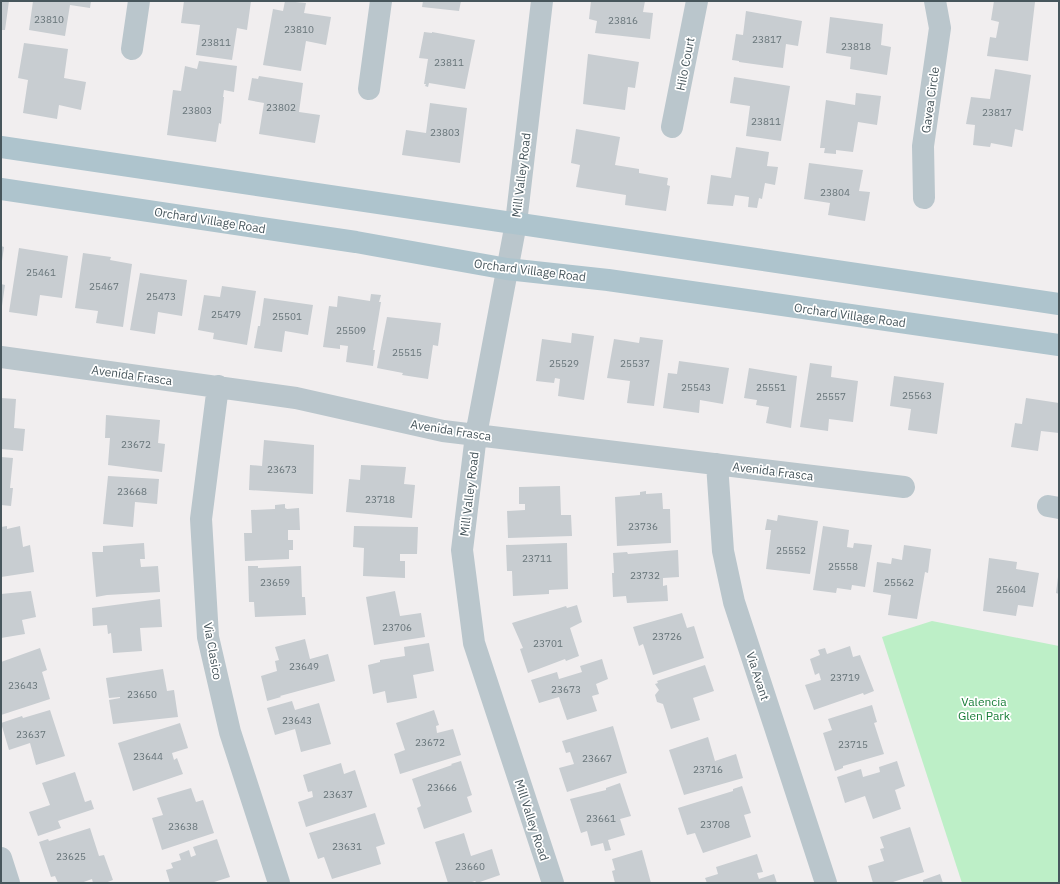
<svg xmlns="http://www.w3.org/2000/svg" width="1060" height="884" viewBox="0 0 1060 884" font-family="'IBM Plex Sans',sans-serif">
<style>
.green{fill:#bdefc7}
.building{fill:#c8cdd1}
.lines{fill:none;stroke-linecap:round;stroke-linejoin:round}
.minor{stroke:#bac6cc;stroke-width:22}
.major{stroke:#aec4cd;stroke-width:22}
.labels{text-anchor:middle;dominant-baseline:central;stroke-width:3.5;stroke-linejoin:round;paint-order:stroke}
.number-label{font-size:10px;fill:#677479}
.street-label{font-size:12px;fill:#47565c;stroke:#fff}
.park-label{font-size:12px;fill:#177d37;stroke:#fff}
</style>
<rect width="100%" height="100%" fill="#f1eeef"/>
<path class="green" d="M932,621L1059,646V883H962L882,637Z"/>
<path class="building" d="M1,1H9L5,30H1Z
M33,1H91L90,8L70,5L65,36L29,30Z
M184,1H251L247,30L237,28L232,60L196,55L200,25L181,23Z
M285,1L306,3L304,13L331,17L326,45L306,41L301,71L263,65L273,9L283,11Z
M423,1H461L459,11L422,7Z
M591,1H645L643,12L653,13L650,39L595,33L597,21L589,19Z
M994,1L1035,2L1028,61L987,56L990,37L996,38L999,22L991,20Z
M746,11L802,21L798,46L786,44L783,68L739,62V61L732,60L736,34L743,35Z
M830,17L883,24L881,45L891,47L887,75L850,69L851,57L826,53Z
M424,32L432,33V32L475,40L465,89L429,83L428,87L425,86L426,84H424L428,59L419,58Z
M24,43L68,49L64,78L86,82L81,110L59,105L57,119L23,113L28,80L18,78Z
M588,54L639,62L635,88L628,87L625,110L583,104Z
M199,61L237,66L234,92L224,90L223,97H224L221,124L219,123L216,142L167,135L173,90L181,91L185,66L197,69Z
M995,69L1031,75L1023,131L1015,129L1012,147L991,143L990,147L973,145L975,125L966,124L971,97L990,99Z
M259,76L303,83L299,112L320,115L315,143L259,134L264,103L248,100L252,78L258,79Z
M734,77L790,86L781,141L746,136L750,106L730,103Z
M856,93L881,96L877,125L858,122L853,152L836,150V154L824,153L825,148H820L826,100L855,105Z
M430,103L467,108L460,163L402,155L406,130L426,133Z
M576,129L620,137L615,165L639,169V173L668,178L667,185L670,186L666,211L625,205L626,195L576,187L580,165L571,163Z
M736,147L769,152L767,166L778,167L775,185L765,183L762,199L759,198L757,208L748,207L749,197L735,195L733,206L707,204L711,175L731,178Z
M809,163L863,170L859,191L870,192L865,221L828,215L830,203L804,199Z
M1,246L4,247L2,261H1Z
M19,248L68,256L62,298L40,295L37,316L9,312Z
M83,253L111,257L110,260L132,264L123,327L96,323L98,311L75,308Z
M140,273L187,280L182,316L158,312L155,334L130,330Z
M1,284L5,285L2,306L1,305Z
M222,286L256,291L247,345L213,339L214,333L198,330L204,295L220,297Z
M371,294L381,295L379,302H381L373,350H375L373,366L346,362L348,346L340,345V349L323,347L329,306L337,307L338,296L370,301Z
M264,298L313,305L308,335L285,331L282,352L254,348L258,326H260Z
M387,317L441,323L438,346L433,345L428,379L402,375L403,373L377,368Z
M572,333L594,336L584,400L558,396L560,379L555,378L554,383L536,381L542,339L571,343Z
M640,337L663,340L654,406L627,403L630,381L607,378L614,339L639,343Z
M679,361L729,368L723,404L700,400L699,413L663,408L668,373L677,374Z
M810,363L832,366L831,377L858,381L853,422L829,419L828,431L800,427Z
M749,368L797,376L791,428L766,423L769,407L756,405L757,400L744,398Z
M894,376L944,383L937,434L908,430L911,409L890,406Z
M1,398L16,399L14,428L25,429L23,451L1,449Z
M1026,398L1059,403V433L1041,431L1038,451L1011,447L1015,423L1022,424Z
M106,415L160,420L158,443L165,444L162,472L108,465L110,438H105Z
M264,440L314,445L313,494L249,490L250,465L262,466Z
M1,457L13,458L10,488H13L11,506L1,505Z
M361,465L406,467L404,484L415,485L412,518L346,512L349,479L360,480Z
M108,476L159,479L157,504L135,502L133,527L103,524Z
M560,486L561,515H571L572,536L508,538L507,511L525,510V504H519V487Z
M646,491V494L662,493L663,509H670L671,543L617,546L615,497L640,495V492Z
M285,504V508L287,509L299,508L300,530H288V540H293V550H289V559L245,561L244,533H252L251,510L275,509V505Z
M778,515L818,521L810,574L766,569L771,530H765L767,519L777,521Z
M7,526V529L20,526L23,547L30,545L34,572L1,577V527Z
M354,526L418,527L417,554H400V561H405V578L363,576L364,548L353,547Z
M823,526L849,530L847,547L853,548L854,543L872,545L865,587L852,585L851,590L837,588L836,593L813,590Z
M144,543L145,559H140L141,567L158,566L160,592L107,595L96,597L92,552H103V546Z
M567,543L568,589L549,590V594L513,596L512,571H507L506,545Z
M904,545L931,549L928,573L925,572L917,619L888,615L891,595L873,592L877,562L891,564L892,558L902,560Z
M678,550L679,577L663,578V586L667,585L668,601L627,603L626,596L613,597L612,573H614L613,553L627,552L628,554Z
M989,558L1017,562L1016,569L1039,573L1033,607L1018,605L1016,616L983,611Z
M248,566H258V568L301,566L302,597H305L306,615L255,617L254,602H249Z
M1058,577H1059V594L1056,593Z
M31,591L36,617L22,620L25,634L1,638V594Z
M395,591L400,616L421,613L425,637L374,645L366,597Z
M160,599L162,627L140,628L142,651L113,653L111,633L108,634L107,625L93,626L92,608Z
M577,605L582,622L570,628L579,656L566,661L565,659L528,673L520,649L523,648L512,623L566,606L567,608Z
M682,613L687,628L694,626L704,658L653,675L643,644L639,646L633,627Z
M305,639L310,659L328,654L335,681L280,696L281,697L267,701L261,676L277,671L275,661L279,660L275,647Z
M429,643L434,671L413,675L417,698L387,703L385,691L373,694L368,665L380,662V660L405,656L404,647Z
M850,646L853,657L860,655L874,691L864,695L863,693L814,710L805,685L821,680L819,673L815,675L810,659L820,655L818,650L825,648L827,654Z
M40,648L47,670L42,672L50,699L1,715V662Z
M602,659L608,679L596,684L599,694L592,696L597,711L567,720L559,697L539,703L531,680L557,672L559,679L582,672L580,666Z
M705,665L714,691L693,698L700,720L671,729L663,704L657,702L655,695L659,690L655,684L658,683L657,681Z
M163,669L167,691L174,690L178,717L113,724L109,700L120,698V697L109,698L106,678Z
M292,701L295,710L319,703L331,744L301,752L295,729L275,735L267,708Z
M872,705L877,722L874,723L884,754L843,766V768L835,771L823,733L832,730L828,719Z
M50,710L65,756L36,765L30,743L9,750L1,723L22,716L23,718Z
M434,710L439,725L436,726L437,733L453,729L461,755L400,774L394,754L405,750L396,723Z
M180,723L188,748L172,753L174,760L177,758L183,774L133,791L118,743Z
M613,726L627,773L567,792L559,768L574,764L570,752L566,753L562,741Z
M708,737L715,761L736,754L743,778L684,795L669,750Z
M461,761L472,795L467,797L472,812L424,829L417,808L421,806L412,779L452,765L451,764Z
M897,761L905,786L895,790L901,809L873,819L865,796L845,803L837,777L861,769L863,777L880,772L879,767Z
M341,763L344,774L355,770L367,807L306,827L298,802L313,797L312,791L308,792L303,775Z
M75,772L85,802L91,800L94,809L58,821L61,828L38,836L29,812L50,805L42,783Z
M620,783L631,816L620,819L625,835L608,840L611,850L605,851L603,843L591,846L587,831L581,833L570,799L606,790V788Z
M742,786L751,813L744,815L751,837L703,853L695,833L687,835L678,808L733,791V789Z
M191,788L196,802L203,800L214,833L162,850L152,818L163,815L157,798Z
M375,813L385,844L376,847L381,864L332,879L324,857L318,859L309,833Z
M910,827L924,872L890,883H873L868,866L884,861L880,849L884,848L880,837Z
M90,828L99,856L104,855L113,880L105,883H93L92,879L81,883H58L55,876L51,877L39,842L48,839L49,841Z
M464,833L471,856L492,849L500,875L477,883L475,881L469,883H448L435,842Z
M217,839L230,877L211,883H170L166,870L173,868L171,863L181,860L179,854L189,850L191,857L196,855L193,847Z
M642,850L651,883H615L612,871L615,870L612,859Z
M757,854L763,872L757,873L759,879L774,874L777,883H707L705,878L718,874L716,867Z
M940,874L943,883H923V880Z"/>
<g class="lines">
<path class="minor" d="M542,1L516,223L476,435L462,550L474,643L553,883
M132,49L139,1
M369,89L381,1
M672,127L697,1
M924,198L923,146L940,28L935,1
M1,357L296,398L443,431L904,487
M218,386L201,519L208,637L230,732L279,883
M717,464L723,551L734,602L826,883
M1048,506L1059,508
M1,858L9,883"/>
<path class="major" d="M1,147L1059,304
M1,189L356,242L507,269L608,280L1059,345"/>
</g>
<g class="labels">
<g class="number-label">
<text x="49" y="19">23810</text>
<text x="623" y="20">23816</text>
<text x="299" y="29">23810</text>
<text x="767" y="39">23817</text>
<text x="216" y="42">23811</text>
<text x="856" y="46">23818</text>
<text x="449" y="62">23811</text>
<text x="281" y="107">23802</text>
<text x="197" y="110">23803</text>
<text x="997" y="112">23817</text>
<text x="766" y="121">23811</text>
<text x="445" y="132">23803</text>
<text x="835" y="192">23804</text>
<text x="41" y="272">25461</text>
<text x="104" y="286">25467</text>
<text x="161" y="296">25473</text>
<text x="226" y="314">25479</text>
<text x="287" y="316">25501</text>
<text x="351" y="330">25509</text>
<text x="407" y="352">25515</text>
<text x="564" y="363">25529</text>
<text x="635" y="363">25537</text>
<text x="696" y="387">25543</text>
<text x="771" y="387">25551</text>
<text x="917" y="395">25563</text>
<text x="831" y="396">25557</text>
<text x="136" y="444">23672</text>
<text x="282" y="469">23673</text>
<text x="132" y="491">23668</text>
<text x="380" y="499">23718</text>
<text x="643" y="526">23736</text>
<text x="791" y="550">25552</text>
<text x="537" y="558">23711</text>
<text x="843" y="566">25558</text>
<text x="645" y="575">23732</text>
<text x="275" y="582">23659</text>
<text x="899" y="582">25562</text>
<text x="1011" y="589">25604</text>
<text x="397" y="627">23706</text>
<text x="667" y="636">23726</text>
<text x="548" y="643">23701</text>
<text x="304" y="666">23649</text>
<text x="845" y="677">23719</text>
<text x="23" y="685">23643</text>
<text x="566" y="689">23673</text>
<text x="142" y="694">23650</text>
<text x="297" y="720">23643</text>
<text x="31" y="734">23637</text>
<text x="430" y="742">23672</text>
<text x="853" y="744">23715</text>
<text x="148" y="756">23644</text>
<text x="597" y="758">23667</text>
<text x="708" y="769">23716</text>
<text x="442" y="787">23666</text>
<text x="338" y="794">23637</text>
<text x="601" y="818">23661</text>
<text x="715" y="824">23708</text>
<text x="183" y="826">23638</text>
<text x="347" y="846">23631</text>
<text x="71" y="856">23625</text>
<text x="470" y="866">23660</text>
</g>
<g class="street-label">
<text transform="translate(685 64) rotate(-79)">Hilo Court</text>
<text transform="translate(930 100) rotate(-82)">Gavea Circle</text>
<text transform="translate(521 175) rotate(-83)">Mill Valley Road</text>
<text transform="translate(210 220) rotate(9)">Orchard Village Road</text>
<text transform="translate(530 270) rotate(7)">Orchard Village Road</text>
<text transform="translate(850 315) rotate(8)">Orchard Village Road</text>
<text transform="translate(132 375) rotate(8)">Avenida Frasca</text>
<text transform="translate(451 430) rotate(9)">Avenida Frasca</text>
<text transform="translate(773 471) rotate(7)">Avenida Frasca</text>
<text transform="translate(469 494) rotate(-83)">Mill Valley Road</text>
<text transform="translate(213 651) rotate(80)">Via Clasico</text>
<text transform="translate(758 676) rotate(72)">Via Avant</text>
<text transform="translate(532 820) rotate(72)">Mill Valley Road</text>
</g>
<g class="park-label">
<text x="984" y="701">Valencia<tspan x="984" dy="14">Glen Park</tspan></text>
</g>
</g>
<rect width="1060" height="884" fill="none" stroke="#47565c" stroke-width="4"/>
</svg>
